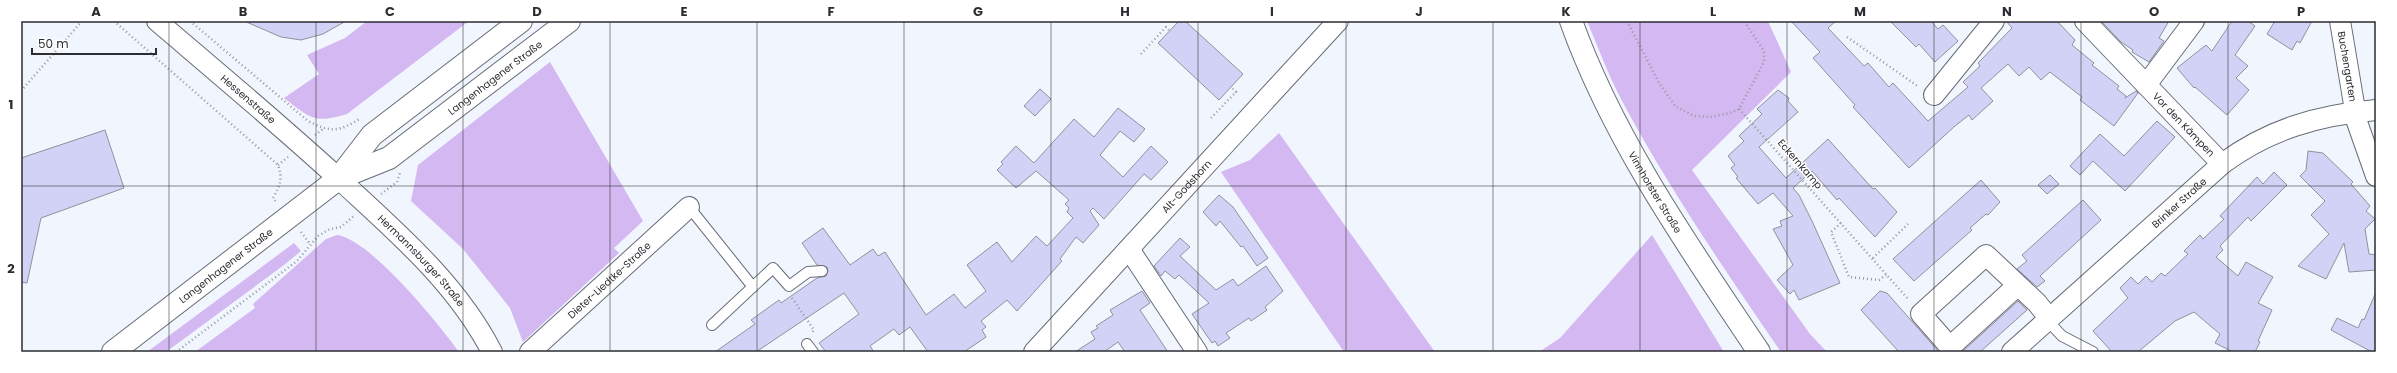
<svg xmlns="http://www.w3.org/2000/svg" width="2397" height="373" viewBox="0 0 2397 373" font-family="Poppins,sans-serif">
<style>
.green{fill:#d4b8f2}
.building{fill:#d2d2f6;stroke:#91919c}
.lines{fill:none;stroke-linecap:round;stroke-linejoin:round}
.lane-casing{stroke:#676c76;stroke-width:12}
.street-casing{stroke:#676c76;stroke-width:22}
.secondary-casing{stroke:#676c76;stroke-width:24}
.path{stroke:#95989f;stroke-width:2.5;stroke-dasharray:1 3;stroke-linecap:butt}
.lane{stroke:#fff;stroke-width:10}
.street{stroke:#fff;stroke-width:20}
.secondary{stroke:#fff;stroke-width:22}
.grid{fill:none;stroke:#2b2d31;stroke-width:1;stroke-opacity:0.55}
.labels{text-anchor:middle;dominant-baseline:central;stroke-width:3;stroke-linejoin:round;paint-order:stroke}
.street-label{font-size:10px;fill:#2b2d31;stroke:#fff}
.neatline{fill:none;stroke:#2b2d31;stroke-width:1.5}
.grid-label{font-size:13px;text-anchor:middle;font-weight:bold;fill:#2b2d31}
</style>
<rect width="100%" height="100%" fill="#f1f5fe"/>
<path class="green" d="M367,21H469L347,114C314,124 310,118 284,98L319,74L307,55L345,38Z
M1587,21H1768L1791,72L1692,170L1810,334L1827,352H1781C1724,269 1668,187 1621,99C1608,74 1598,47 1587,21Z
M550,62L643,221L614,248L619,253L523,342L510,308L463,249L411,201L418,165Z
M1279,133L1435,352H1344L1221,172L1250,160Z
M337,235C371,240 438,323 459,352H195L255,308L253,304L326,239Z
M1652,235L1724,352H1539L1560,338Z
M294,243L301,251L284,265L166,352H147Z"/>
<path class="building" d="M244,21H346L323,34L301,40L281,37Z
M1179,21H1185L1243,74L1219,100L1158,43Z
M1791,21H1836L1828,28L1864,66L1868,63L1889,87L1893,83L1928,121L1968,87L1963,82L1980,66L1978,63L2012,28L2006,21H2057L2075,40L2072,45L2094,63L2092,65L2119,86L2117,89L2126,96L2125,98L2136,91L2138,93L2114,126L2080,100L2082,97L2050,72L2041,80L2029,67L2019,76L2008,64L1981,88L1993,101L1972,120L1969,115L1955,126L1909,168L1853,107L1855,105L1813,58L1820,52Z
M1890,21H1931L1938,29L1943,25L1958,41L1935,62L1919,44L1916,47Z
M2101,21H2169L2159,38L2164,41L2149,62L2132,52L2133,50L2121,42Z
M2232,21H2248L2255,26L2235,55L2248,66L2236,78L2249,90L2227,115L2195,87L2194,88L2177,68L2206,45L2212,51Z
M2275,21H2312L2300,43L2297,41L2292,50L2267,34Z
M1040,89L1051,99L1035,116L1024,106Z
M1778,90L1789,98L1788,101L1798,112L1759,147L1786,178L1828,139L1873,189L1875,188L1897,212L1875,237L1839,198L1837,200L1812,171L1793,188L1799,195L1812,221L1840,283L1799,300L1794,290L1790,294L1777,280L1793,265L1773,229L1782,226L1780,221L1793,216L1773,193L1758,204L1736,178L1738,177L1731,168L1735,165L1728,156L1744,141L1739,136L1762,114L1757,109Z
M1118,108L1145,129L1134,142L1120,131L1100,155L1123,177L1151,146L1168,162L1151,180L1144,174L1104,219L1093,208L1090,211L1099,225L1083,243L1076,237L1060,259L1062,261L1017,311L1007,300L981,321L986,327L982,330L986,337L964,352H928L910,327L899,335L894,329L870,346L874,352H826L819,343L859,314L844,293L756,352H715L755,324L751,320L779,300L781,303L817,278L826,276L828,271L827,267L817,265L802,243L823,228L850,265L873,249L878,256L885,252L926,315L954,294L965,308L986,291L967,265L997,242L1012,262L1036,236L1047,246L1073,218L1067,212L1069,208L1065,204L1069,200L1036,171L1016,188L997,170L1003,164L1001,162L1016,146L1034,163L1074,119L1094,137Z
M2157,121L2175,137L2125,191L2093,161L2080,175L2070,166L2100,134L2124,156Z
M105,130L124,188L41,218L27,283L21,282V158Z
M2308,151L2323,153L2353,182L2351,184L2370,206L2366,211L2375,219L2365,229L2369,254L2376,255V270L2349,272L2344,243L2326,279L2298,266L2329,234L2311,215L2325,201L2300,176L2306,170Z
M2274,172L2287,185L2251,221L2248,217L2220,246L2223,250L2216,257L2238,276L2246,262L2273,277L2258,303L2272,310L2258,341L2260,342L2255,352H2233L2215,343L2220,334L2194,312L2175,321L2138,352H2112L2093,331L2128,298L2120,288L2131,277L2138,284L2146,276L2152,282L2161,273L2165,276L2188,254L2184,251L2200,235L2203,239L2224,219L2220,216L2257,177L2263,184Z
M2050,175L2059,184L2047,194L2038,185Z
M1981,180L2000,202L1988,215L1986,214L1970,228L1972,230L1914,281L1893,259Z
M1219,195L1233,207L1268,258L1257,266L1243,246L1241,247L1220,221L1216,226L1203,212Z
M2083,200L2101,220L2040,276L2045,281L2037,287L2017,269L2027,261L2022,255Z
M1180,238L1190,247L1180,256L1216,290L1233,279L1238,286L1266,266L1283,291L1265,307L1267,310L1251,321L1249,318L1226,333L1230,338L1218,346L1215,341L1212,343L1192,314L1209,303L1179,275L1175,279L1165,271L1161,276L1154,266Z
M1142,291L1150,303L1140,310L1168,352H1125L1118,342L1104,352H1075L1095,339L1091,332L1098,328L1096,326L1113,315L1110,310Z
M1880,291L1887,293L1939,352H1899L1861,310Z
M2376,292V352H2372L2331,330L2337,318L2358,328L2362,319L2364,320Z
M2018,301L2027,310L1980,352H1962Z"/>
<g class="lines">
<g class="lane-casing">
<path id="lane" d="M689,207L753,287
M2047,320L2062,336L2093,352
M712,325L773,268L789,286L808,272L822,271
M807,344L813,352"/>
</g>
<g class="street-casing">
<g id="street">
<path id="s1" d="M157,21C218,73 279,124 338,178C395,231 456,282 492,352"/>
<path id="s2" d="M2085,21L2222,164"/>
<path id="s3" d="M2340,21L2357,122L2376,176"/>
<path d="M2146,85L2194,21"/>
<path d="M1934,95L1994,21"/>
<path d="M1129,249L1197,352"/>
<path d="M2018,285L1950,347L1921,314L1986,255L2037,303L2049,318"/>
<path id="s4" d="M530,352L689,207"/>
<path id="s5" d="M1034,352L1338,21"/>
<path id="s6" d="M2012,352L2222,164C2269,129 2319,115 2376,110"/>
</g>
</g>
<g class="secondary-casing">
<g id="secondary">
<path id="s7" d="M1571,21C1614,141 1689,247 1759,352"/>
<path id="s8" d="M339,178L389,158L569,21"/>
<path id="s9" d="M113,352L338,179L372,135L521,21"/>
</g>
</g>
<path class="path" d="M114,21L278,165C283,178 280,186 273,198L277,203
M190,21L308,121C331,133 339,132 361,118
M1627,21L1658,81L1675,106L1694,116L1710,117L1730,113L1739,109L1764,62V51L1744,21
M1847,37L1919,87
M1141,54L1166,27L1170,31
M21,91L82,21
M1739,109L1909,300
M1211,118L1236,92L1231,87
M315,135L323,129
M278,165L288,157
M381,194L397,182L400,173
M1841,223L1831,232L1849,277L1879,280L1887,274
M301,232L310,244
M1873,258L1908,224
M792,298L814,330L812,332
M176,352L297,261L318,236L330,229L341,227L354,216"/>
<use href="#lane" class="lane"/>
<use href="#street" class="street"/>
<use href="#secondary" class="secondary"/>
</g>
<path class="grid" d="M169,21V352M316,21V352M463,21V352M610,21V352M757,21V352M904,21V352M1051,21V352M1198,21V352M1346,21V352M1493,21V352M1640,21V352M1787,21V352M1934,21V352M2081,21V352M2228,21V352M21,186H2376"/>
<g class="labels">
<g class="street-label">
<text stroke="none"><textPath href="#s3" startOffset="46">Buchengarten</textPath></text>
<text stroke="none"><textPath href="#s8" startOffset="187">Langenhagener Straße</textPath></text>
<text stroke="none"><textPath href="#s1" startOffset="120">Hessenstraße</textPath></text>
<text stroke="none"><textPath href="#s2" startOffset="143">Vor den Kämpen</textPath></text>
<text transform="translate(1800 164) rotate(49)">Eckernkamp</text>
<text stroke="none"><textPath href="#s5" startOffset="225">Alt-Godshorn</textPath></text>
<text stroke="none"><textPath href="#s7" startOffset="191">Vinnhorster Straße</textPath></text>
<text stroke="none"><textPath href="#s6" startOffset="224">Brinker Straße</textPath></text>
<text stroke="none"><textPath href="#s1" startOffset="357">Hermannsburger Straße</textPath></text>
<text stroke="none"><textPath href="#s9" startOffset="142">Langenhagener Straße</textPath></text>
<text stroke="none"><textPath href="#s4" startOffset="107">Dieter-Liedtke-Straße</textPath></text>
</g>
</g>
<rect width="2397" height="373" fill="none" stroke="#ffffff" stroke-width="44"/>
<path d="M32 48v6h124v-6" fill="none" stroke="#2b2d31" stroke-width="2"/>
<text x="38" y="48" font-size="12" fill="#2b2d31" stroke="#ffffff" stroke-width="3" paint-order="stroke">50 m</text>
<rect x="22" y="22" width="2353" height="329" class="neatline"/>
<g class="grid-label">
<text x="96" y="16">A</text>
<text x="243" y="16">B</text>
<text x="390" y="16">C</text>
<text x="537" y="16">D</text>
<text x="684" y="16">E</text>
<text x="831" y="16">F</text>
<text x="978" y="16">G</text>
<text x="1125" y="16">H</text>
<text x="1272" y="16">I</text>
<text x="1419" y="16">J</text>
<text x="1566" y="16">K</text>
<text x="1713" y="16">L</text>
<text x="1860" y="16">M</text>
<text x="2007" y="16">N</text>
<text x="2154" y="16">O</text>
<text x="2301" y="16">P</text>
<text x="11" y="109">1</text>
<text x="11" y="273">2</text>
</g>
</svg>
